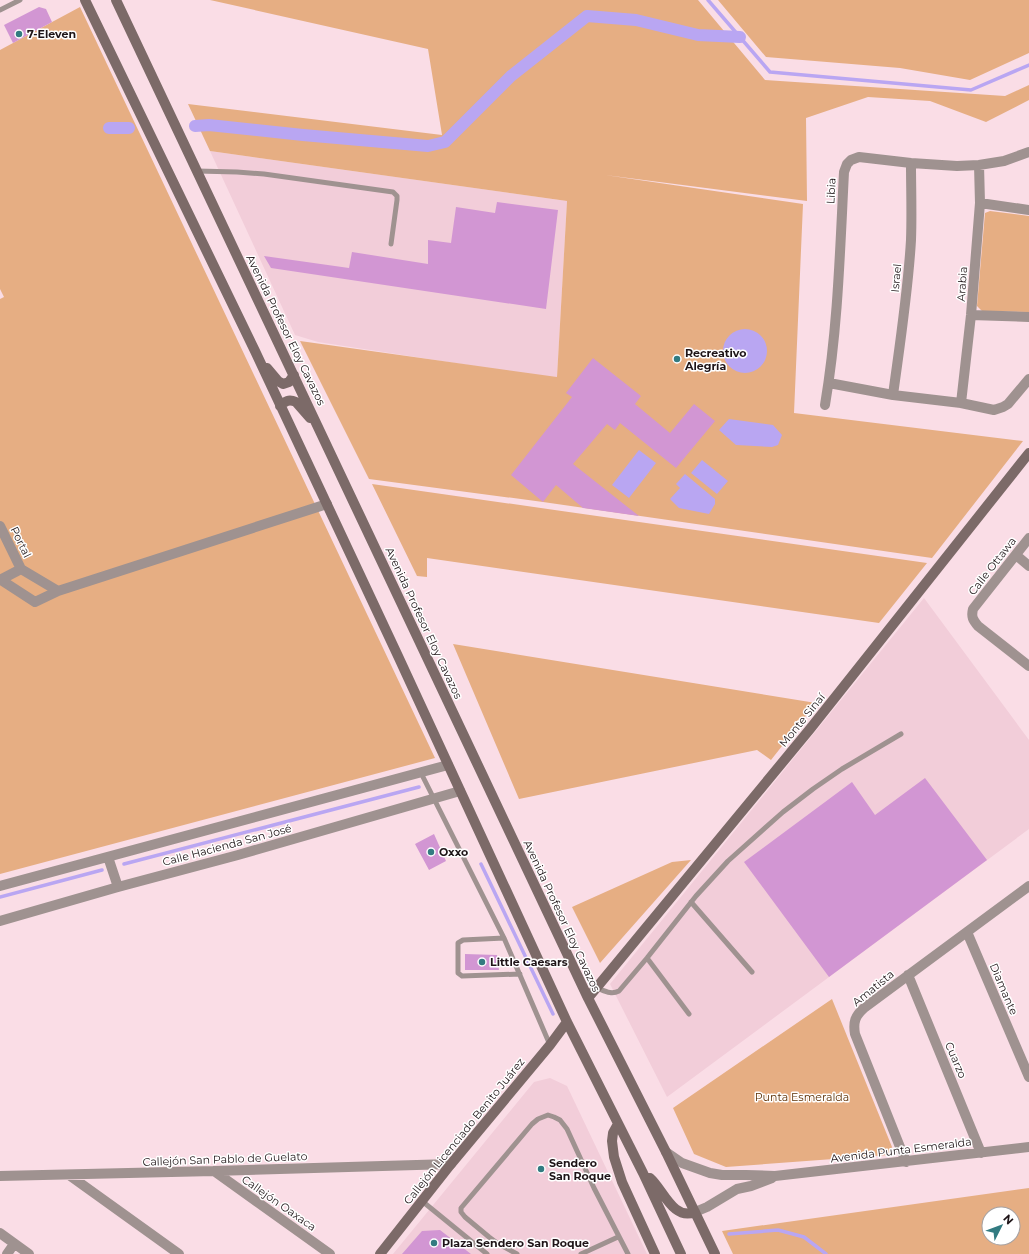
<svg xmlns="http://www.w3.org/2000/svg" width="1029" height="1254" viewBox="0 0 1029 1254" font-family="Montserrat,sans-serif">
<style>
.built{fill:#f2cdd9}
.green{fill:#e6ae83;fill-rule:evenodd}
.water{fill:#b9a6f2}
.lines{fill:none;stroke-linecap:round;stroke-linejoin:round}
.stream{stroke:#b9a6f2;stroke-width:3.5}
.canal{stroke:#b9a6f2;stroke-width:12}
.building{fill:#d296d3}
.lane{stroke:#9f9290;stroke-width:5}
.street{stroke:#9f9290;stroke-width:10}
.secondary{stroke:#7c6a68;stroke-width:10}
.poi-dot{fill:#327b81;stroke:#fff;stroke-width:1.5}
.labels{text-anchor:middle;dominant-baseline:central;stroke-width:3;stroke-linejoin:round;paint-order:stroke}
.poi-label{font-size:11px;font-weight:bold;fill:#1e1417;stroke:#fff;text-anchor:start}
.street-label{font-size:11px;fill:#1e1417;stroke:#fff}
.park-label{font-size:11px;fill:#5c2f03;stroke:#fff}
</style>
<rect width="100%" height="100%" fill="#fadde6"/>
<path class="built" d="M210,151L567,201L557,377L539,376L318,342L295,335Z
M924,598L1029,740V829L667,1097L610,984Z
M550,1078L567,1086L647,1254H393L534,1082Z"/>
<path class="green" d="M210,0H698L765,80L1005,96L1029,85V100L986,122L930,101L868,97L806,118L807,201L605,175L803,204L794,413L1023,441L932,558L543,502L369,479L300,341L557,377L567,201L210,151L188,104L442,135L428,49Z
M718,0H1029V53L970,80L900,68L766,57Z
M80,7L435,758L0,874V299L4,297L0,289V50Z
M990,211L1029,216V312L982,311L977,306L985,213Z
M372,484L927,563L879,623L427,558V577L417,576Z
M453,644L816,703L771,760L757,750L519,799Z
M691,860L600,963L572,907L672,862Z
M832,999L892,1147L888,1155L726,1167L694,1154L673,1108Z
M1029,1188V1254H733L722,1231ZM989,1214H1013V1238H989Z"/>
<path class="water" d="M723 351a22 22 0 1 1 44 0a22 22 0 1 1-44 0Z
M729,419L773,425L782,435L778,445L772,447L736,445L719,430Z
M639,450L656,463L629,498L612,485Z
M702,460L728,481L717,494L691,473Z
M685,474L715,499V504L709,514L679,508L670,499L680,488L676,484Z"/>
<g class="lines">
<path class="stream" d="M708,0L770,72L971,90L1029,65
M124,864L419,787
M481,864L553,1014
M0,897L102,870
M729,1234L778,1230L804,1237L826,1254"/>
<path class="canal" d="M195,126L209,125L303,135L428,146L445,142L511,76L587,16L636,20L698,35L740,37
M109,128H129"/>
</g>
<path class="building" d="M39,7L46,9L52,22L13,43L4,25Z
M497,202L558,210L546,309L271,268L264,256L349,268L352,252L428,264V240L451,243L456,207L495,213Z
M593,358L641,396L635,404L670,433L694,404L715,421L676,468L620,423L615,430L607,424L573,464L639,516L583,508L556,485L543,502L511,475L572,397L566,393Z
M925,778L987,860L829,977L744,862L852,782L875,815Z
M434,834L446,861L429,870L415,844Z
M465,954L497,955L499,970H465Z
M440,1230L471,1254H402L422,1231Z"/>
<g class="lines">
<path class="lane" d="M0,10L20,0
M197,171L237,172L264,174L393,192L397,196V200L391,244
M421,773L504,938L550,1045
M691,902L752,972
M504,938L463,940L458,943V973L462,976L520,974
M647,958L689,1014
M597,988C605,991 611,995 619,991L647,958L696,896L728,861L783,812L813,789L842,769L901,734
M422,1201L487,1254
M517,1254L497,1243L489,1237L465,1217L461,1212V1208L532,1124L538,1119L548,1115L554,1117L560,1120L567,1129L594,1188L628,1254
M581,1254L618,1237"/>
<path class="street" d="M980,203L1029,210
M971,315L1029,317
M829,383L893,395L961,403L994,410L1003,407L1008,404L1029,379
M893,395C900,343 908,292 911,240C912,214 911,189 911,163
M961,403L971,315L980,203L979,165
M825,405C838,328 840,250 844,172L847,164L851,160L859,157L911,163L957,166L979,165L1004,161L1029,152
M0,526L21,569
M1029,538L973,609C971,617 973,620 978,626L1029,666
M1016,555L1029,566
M21,569L58,591
M0,580L21,569
M1,580L35,602L58,591L327,504
M108,857L118,887
M0,886L448,765
M0,921L118,887L238,855L460,791
M967,932L1029,1077
M908,975L981,1153
M666,1152L682,1163L710,1173L722,1175H746L775,1176L1029,1147
M906,1162L855,1034C853,1022 855,1016 864,1008L1029,886
M214,1171L330,1254
M69,1175L179,1254
M0,1176L214,1171L451,1164
M695,1212L707,1207L737,1189L751,1186L772,1178
M0,1233L29,1254
M7,1254L14,1244"/>
<path class="secondary" d="M85,0L255,351L398,656L567,1022L643,1173L681,1254
M116,0L588,998L666,1152L715,1254
M267,368L278,381L283,384L289,382L294,375
M280,406C285,401 289,399 296,402L310,418
M588,998L810,729L1029,453
M618,1124L613,1133L612,1141L614,1157L622,1182L655,1254
M650,1178C663,1189 673,1221 695,1212
M380,1254L451,1164L550,1045L567,1022"/>
</g>
<g class="poi-dot">
<circle cx="19" cy="34" r="4"/>
<circle cx="677" cy="359" r="4"/>
<circle cx="431" cy="852" r="4"/>
<circle cx="482" cy="962" r="4"/>
<circle cx="541" cy="1169" r="4"/>
<circle cx="434" cy="1243" r="4"/>
</g>
<g class="labels">
<g class="poi-label">
<text x="27" y="34">7-Eleven</text>
<text x="685" y="353">Recreativo<tspan x="685" dy="13">Alegría</tspan></text>
<text x="439" y="852">Oxxo</text>
<text x="490" y="962">Little Caesars</text>
<text x="549" y="1163">Sendero<tspan x="549" dy="13">San Roque</tspan></text>
<text x="442" y="1243">Plaza Sendero San Roque</text>
</g>
<g class="street-label">
<text transform="translate(831 191) rotate(-87)">Libia</text>
<text transform="translate(896 278) rotate(-85)">Israel</text>
<text transform="translate(962 284) rotate(-86)">Arabia</text>
<text transform="translate(286 330) rotate(64)">Avenida Profesor Eloy Cavazos</text>
<text transform="translate(21 542) rotate(64)">Portal</text>
<text transform="translate(992 566) rotate(-52)">Calle Ottawa</text>
<text transform="translate(424 623) rotate(65)">Avenida Profesor Eloy Cavazos</text>
<text transform="translate(802 720) rotate(-51)">Monte Sinaí</text>
<text transform="translate(227 845) rotate(-15)">Calle Hacienda San José</text>
<text transform="translate(562 916) rotate(65)">Avenida Profesor Eloy Cavazos</text>
<text transform="translate(873 988) rotate(-39)">Amatista</text>
<text transform="translate(1004 989) rotate(67)">Diamante</text>
<text transform="translate(956 1060) rotate(67)">Cuarzo</text>
<text transform="translate(464 1131) rotate(-51)">Callejón Licenciado Benito Juárez</text>
<text transform="translate(901 1150) rotate(-7)">Avenida Punta Esmeralda</text>
<text transform="translate(225 1159) rotate(-2)">Callejón San Pablo de Guelato</text>
<text transform="translate(279 1203) rotate(35)">Callejón Oaxaca</text>
</g>
<g class="park-label">
<text x="802" y="1097">Punta Esmeralda</text>
</g>
</g>
<g transform="translate(1001 1226) rotate(48)"><circle r="19" fill="#ffffff" stroke="#a5a1a2"/>
<path d="M0-3L7 15L0 10L-7 15Z" fill="#327b81"/>
<text y="-6" font-size="11" font-weight="bold" text-anchor="middle" fill="#1e1417">N</text>
</g>
</svg>
